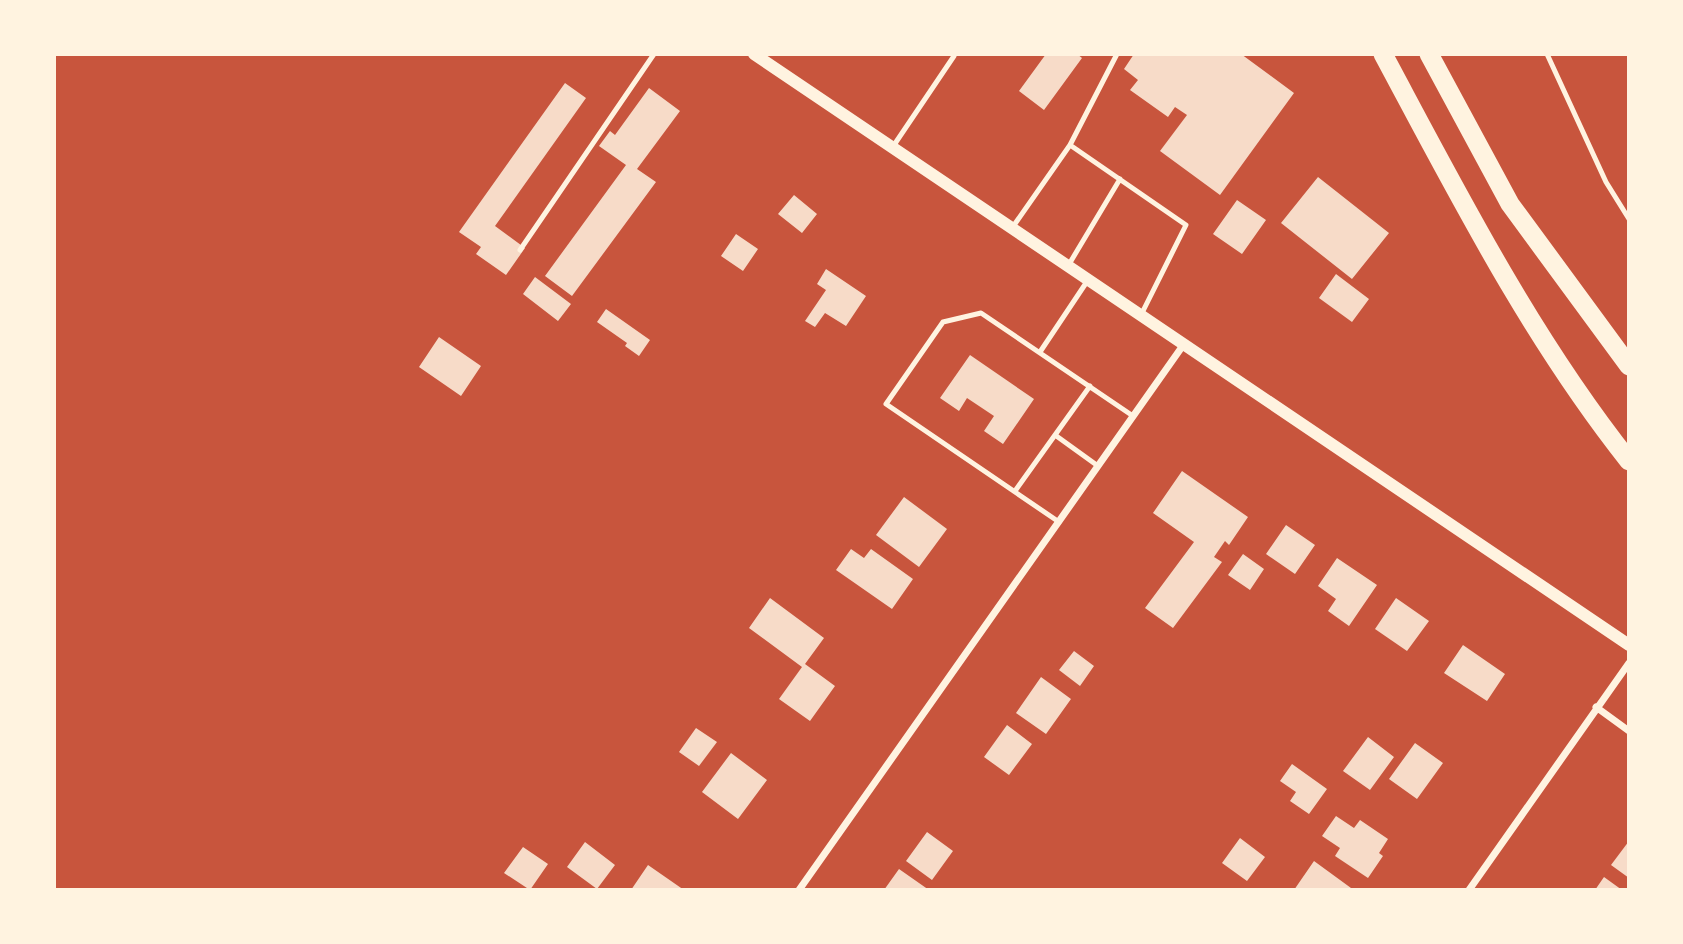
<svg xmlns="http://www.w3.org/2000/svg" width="1683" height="944" viewBox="0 0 1683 944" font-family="'PT Sans',sans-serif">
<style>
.building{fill:#f7dbc8}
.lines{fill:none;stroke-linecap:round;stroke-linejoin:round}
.service{stroke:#fff3e0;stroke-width:5}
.minor{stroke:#fff3e0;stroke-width:7}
.tertiary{stroke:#fff3e0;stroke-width:12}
.trunk{stroke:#fff3e0;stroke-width:19}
</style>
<rect width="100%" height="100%" fill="#c8553d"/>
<path class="building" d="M1046,54H1077L1082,58L1044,110L1019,91Z
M1134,54H1241L1294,93L1220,195L1160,151L1187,115L1175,107L1168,117L1130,90L1138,80L1124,69Z
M565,83L586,98L495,226L525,248L506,275L476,254L481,247L459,232Z
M649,88L680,111L637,169L656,182L572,296L545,276L626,165L599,146L610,131L615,135Z
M1318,177L1389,233L1352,279L1281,223Z
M794,195L817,214L802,233L778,214Z
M1237,200L1266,220L1242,254L1213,234Z
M736,234L758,249L743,271L721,256Z
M826,269L866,296L846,326L825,313L815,327L805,321L826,290L817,284Z
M1336,274L1369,299L1352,322L1319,298Z
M535,277L571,304L558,321L523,294Z
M606,309L650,340L639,356L625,346L627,343L597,322Z
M439,337L481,366L461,396L419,367Z
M970,355L1034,399L1003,444L984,431L994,416L967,398L959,411L940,398Z
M1182,471L1248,517L1229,545L1225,541L1214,557L1222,562L1173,628L1145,608L1194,542L1153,513Z
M904,497L947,529L919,567L876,535Z
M1286,525L1315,545L1295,574L1266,554Z
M851,549L864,558L871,549L913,579L892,609L836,570Z
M1243,554L1264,569L1250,590L1228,575Z
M1337,558L1377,585L1349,626L1328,611L1336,599L1318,586Z
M770,598L824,638L805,664L835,686L810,721L779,699L802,667L749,628Z
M1396,598L1429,621L1407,651L1375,629Z
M1463,645L1505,674L1487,701L1444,673Z
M1074,651L1094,666L1080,686L1059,670Z
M1041,677L1071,699L1046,734L1016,713Z
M1007,725L1032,744L1009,775L984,757Z
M696,728L717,742L699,766L679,752Z
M1368,737L1394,757L1370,790L1343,771Z
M1415,743L1443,763L1417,799L1389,779Z
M731,753L767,780L738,819L702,792Z
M1292,764L1327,789L1309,814L1290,801L1296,792L1280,781Z
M1336,816L1354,828L1360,820L1388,839L1379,853L1383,856L1368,878L1335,856L1340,848L1322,836Z
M927,832L953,851L932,880L906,861Z
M1240,838L1265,857L1247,881L1222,863Z
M1629,841V878L1611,865Z
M585,842L615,865L597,889L567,867Z
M523,847L548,864L530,890L504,873Z
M1314,861L1351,888L1349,890H1294Z
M648,865L684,890H631Z
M899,869L929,890H884Z
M1604,877L1622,890H1595Z"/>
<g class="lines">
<path class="service" d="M1547,54L1606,182L1629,219
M1070,145L1117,54
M892,148L954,56L952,54
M1012,228L1070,145L1186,225L1141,315
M520,250L654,54
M1068,266L1120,179
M1040,352L1088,280
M1055,435L1098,466
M1015,491L1090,386
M1059,522L886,404L943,322L981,313L1133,416"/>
<path class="minor" d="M1596,707L1629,731
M799,890L1184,344
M1469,890L1629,663"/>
<path class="tertiary" d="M754,54L1629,645"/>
<path class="trunk" d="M1383,54C1458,194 1530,336 1629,461
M1429,54L1510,204L1629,366"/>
</g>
<rect width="1683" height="944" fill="none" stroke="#fff3e0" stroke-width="112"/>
</svg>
